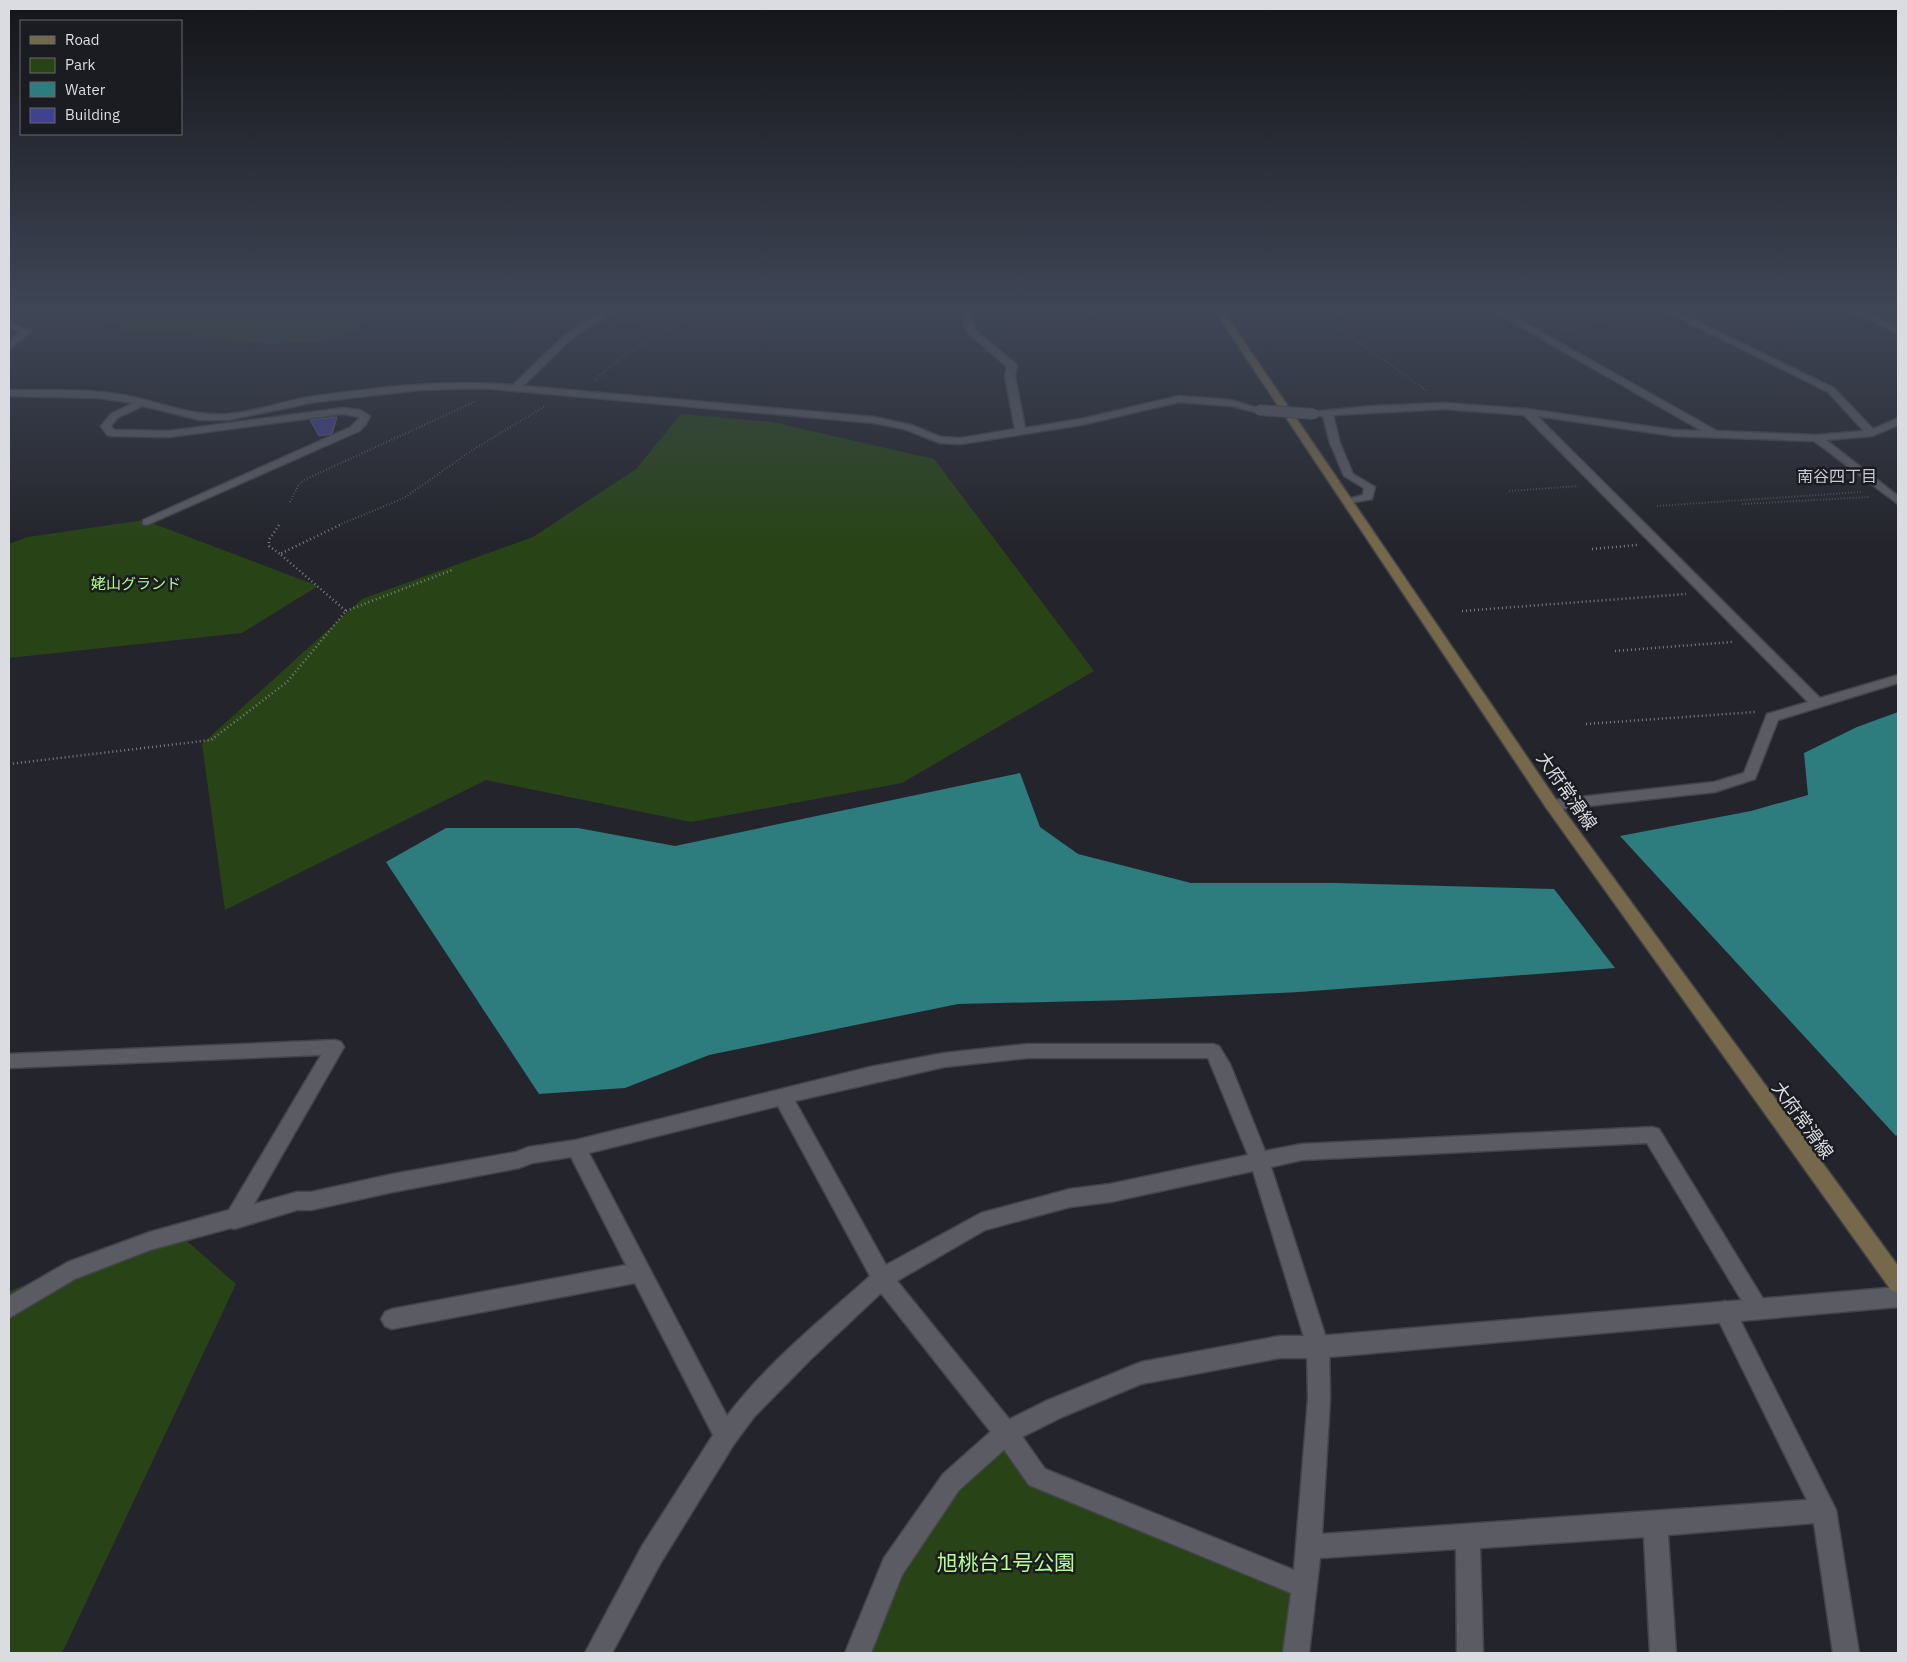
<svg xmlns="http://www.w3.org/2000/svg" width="1907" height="1662" viewBox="0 0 1907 1662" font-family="'IBM Plex Sans','Noto Sans JP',sans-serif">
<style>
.green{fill:#284416}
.water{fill:#2d7c7e}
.building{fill:#40418f;stroke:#5f6168}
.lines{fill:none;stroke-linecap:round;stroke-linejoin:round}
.minor-casing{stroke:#434449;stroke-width:3}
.tertiary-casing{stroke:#434449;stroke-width:3}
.secondary-casing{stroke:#434449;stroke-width:3}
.path-far1{stroke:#7e7f85;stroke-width:2;stroke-dasharray:0.5 2.5;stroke-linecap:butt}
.path{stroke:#7e7f85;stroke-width:2.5;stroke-dasharray:1 3;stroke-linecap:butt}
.minor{fill:#5a5b63;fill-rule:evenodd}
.tertiary{fill:#5a5b63;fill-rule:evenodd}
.secondary{fill:#76684a;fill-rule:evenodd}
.minor-bridge-casing{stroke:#434449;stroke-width:12;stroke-linecap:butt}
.minor-bridge{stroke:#5a5b63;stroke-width:10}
.labels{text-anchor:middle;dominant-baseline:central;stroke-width:5;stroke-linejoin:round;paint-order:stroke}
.far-park-label{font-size:15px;fill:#b5fb8f;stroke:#1b1b22}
.far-neighbourhood-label{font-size:16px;fill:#c9cad3;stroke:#1b1b22}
.street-label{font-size:18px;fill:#dbdce1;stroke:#1b1b22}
.near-park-label{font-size:21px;fill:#b5fb8f;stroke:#1b1b22}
</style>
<rect width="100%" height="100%" fill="#24252c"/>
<path class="green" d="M84,311H365L366,321L346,339L273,344L125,329Z
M681,414L772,422L934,459L1094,671L902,783L691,822L486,780L225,910L202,744L362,599L533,537L636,469Z
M144,520L318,586L242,633L9,658V544L28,537Z
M172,1228L236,1284L62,1653H9V1291Z
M1006,1433L1037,1477L1303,1586L1296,1653H858L893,1567Z"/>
<path class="water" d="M1898,712V1134L1896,1136L1620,836L1751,811L1808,795L1804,753L1857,727Z
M1020,773L1040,827L1078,854L1191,883H1337L1554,889L1615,968L1299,992L1131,1000L958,1004L709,1055L625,1088L539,1094L386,862L446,828H578L675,846Z"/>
<path class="building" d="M337,417L332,434L319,436L310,420Z"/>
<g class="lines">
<g class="minor-casing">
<path id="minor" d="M603,311H613L571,339L523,386L874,417L911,425L941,437L961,438L1015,429L1005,376L1007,366L970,335L965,328L961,311H969L976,331L1017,365L1015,376L1025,428L1081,419L1179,396L1231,400L1264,410L1259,413L1231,406L1179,402L1081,425L961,444L940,443L904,429L874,423L483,388L419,390L315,402L228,420H200L143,406L117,418L111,426L114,430L169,431L343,408L360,410L370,416L366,424L359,431L147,525L143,524V520L351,427L360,417L343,414L169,437L111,436L107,435L101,426L111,414L133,403L100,398L9,396V390C46,391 86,388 123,395C158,401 191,417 227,414C257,412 286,400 316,396C381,387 448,379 513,385L565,335Z
M1493,311H1503L1717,431L1817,435L1864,431L1828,392L1666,311H1676L1834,388L1873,429L1898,418V425L1872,436L1826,440L1898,496V504L1814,441L1674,436L1537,416L1820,698L1898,675V683L1778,720L1755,779L1715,792L1552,810L1547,809L1545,805L1547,801L1552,800L1714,782L1744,773L1767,714L1808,702L1524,415L1445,409L1333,415L1340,443L1353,474L1375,487L1372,499L1344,504V500L1363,495L1364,488L1344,476L1330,443L1323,416H1311V412L1372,406L1445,403L1527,409L1674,430L1702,431Z
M1850,311H1861L1898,327V333Z
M9,321L30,332L9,349V342L20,332L9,327Z
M335,1040L341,1042L344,1047L254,1204L297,1192H311L393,1174L516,1152L529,1147L576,1140L870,1067L944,1053L1028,1044H1213L1219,1046L1230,1064L1265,1151L1302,1144L1652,1127L1659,1129L1765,1302L1768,1309L1765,1316L1758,1319L1751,1316L1647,1143L1302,1160L1271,1167L1329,1347L1330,1399L1322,1534L1807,1500L1714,1311L1718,1304L1725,1301L1732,1304L1836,1510L1859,1653H1833L1814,1523L1668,1535L1676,1653H1650L1644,1537L1480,1548L1483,1653H1457L1456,1549L1320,1558L1309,1653H1283L1291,1593L1029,1485L998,1441L881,1293L811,1359L754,1417L734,1444L660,1564L612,1653H585L642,1546L713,1435L635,1283L392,1329L385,1326L381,1319L385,1312L392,1309L626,1265L571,1157L532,1163L519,1168L393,1192L311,1210H297L234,1229L231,1228L150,1250L75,1279L9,1318V1296L68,1262L150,1232L229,1210L321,1055L9,1068V1054ZM1028,1058H1208L1248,1155L1110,1184L1070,1189L981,1213L886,1265L795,1101L944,1067ZM778,1106L870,1276C821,1320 767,1363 727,1416L589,1153ZM1253,1171L1307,1347L1308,1399L1294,1570L1045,1469L1014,1425L897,1281L985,1230L1070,1207L1110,1202Z"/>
</g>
<g class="tertiary-casing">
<path id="tertiary" d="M1898,1287V1307L1318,1358H1280L1141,1384L1062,1417L1014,1441L959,1490L902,1575L871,1653H845L884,1558L943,1474L998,1425L1046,1401L1141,1362L1280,1336H1318Z"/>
</g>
<g class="secondary-casing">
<path id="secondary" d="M1215,311H1223L1557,801L1898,1266V1293L1891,1290L1547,809Z"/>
</g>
<path class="path-far1" d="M1078,311L1094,313L1099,311
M1336,315L1358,311
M1328,320L1427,391
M618,322C653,321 668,334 700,311
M1562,330L1622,317
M595,380L624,355L675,325
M1509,491L1578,486
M290,502L299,484L306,479L474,402
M1742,504L1869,497
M1657,506L1861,492
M339,525L404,498L471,451L545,406"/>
<path class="path" d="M279,525L269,540V546L280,554
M1592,549L1637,545
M346,611L452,570
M1462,611L1686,594
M1615,651L1732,642
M1586,724L1755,712
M9,764L211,740L287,682L346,611L280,554L342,524"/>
<use href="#minor" class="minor"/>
<use href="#tertiary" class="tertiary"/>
<use href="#secondary" class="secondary"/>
<g class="minor-bridge-casing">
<path id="minor-bridge" d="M1259,410L1314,414"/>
</g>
<use href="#minor-bridge" class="minor-bridge"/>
</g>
<linearGradient id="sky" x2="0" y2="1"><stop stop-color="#141418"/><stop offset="0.57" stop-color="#3f4656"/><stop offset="1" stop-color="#3f4656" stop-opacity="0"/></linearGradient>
<rect width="1907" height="543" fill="url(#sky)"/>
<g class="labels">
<g class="far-park-label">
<text x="136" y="583">姥山グランド</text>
</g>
<g class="far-neighbourhood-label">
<text x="1837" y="476">南谷四丁目</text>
</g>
<g class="street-label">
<text transform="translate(1567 791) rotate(55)">大府常滑線</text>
<text transform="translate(1803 1120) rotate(54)">大府常滑線</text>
</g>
<g class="near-park-label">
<text x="1006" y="1562">旭桃台1号公園</text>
</g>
</g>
<rect width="1907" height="1662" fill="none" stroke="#dbdce1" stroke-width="20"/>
<rect x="20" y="20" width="162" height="115" fill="#1b1b22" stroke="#68686e"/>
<rect x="30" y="36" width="25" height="8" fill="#76684a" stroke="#68686e"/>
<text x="65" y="45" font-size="15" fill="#dbdce1">Road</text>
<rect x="30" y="58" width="25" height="15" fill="#284416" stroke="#68686e"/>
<text x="65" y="70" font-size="15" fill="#dbdce1">Park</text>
<rect x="30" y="82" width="25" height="15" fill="#2d7c7e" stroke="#68686e"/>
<text x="65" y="95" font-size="15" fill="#dbdce1">Water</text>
<rect x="30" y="108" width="25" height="15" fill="#40418f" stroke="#68686e"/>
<text x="65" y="120" font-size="15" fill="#dbdce1">Building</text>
</svg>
